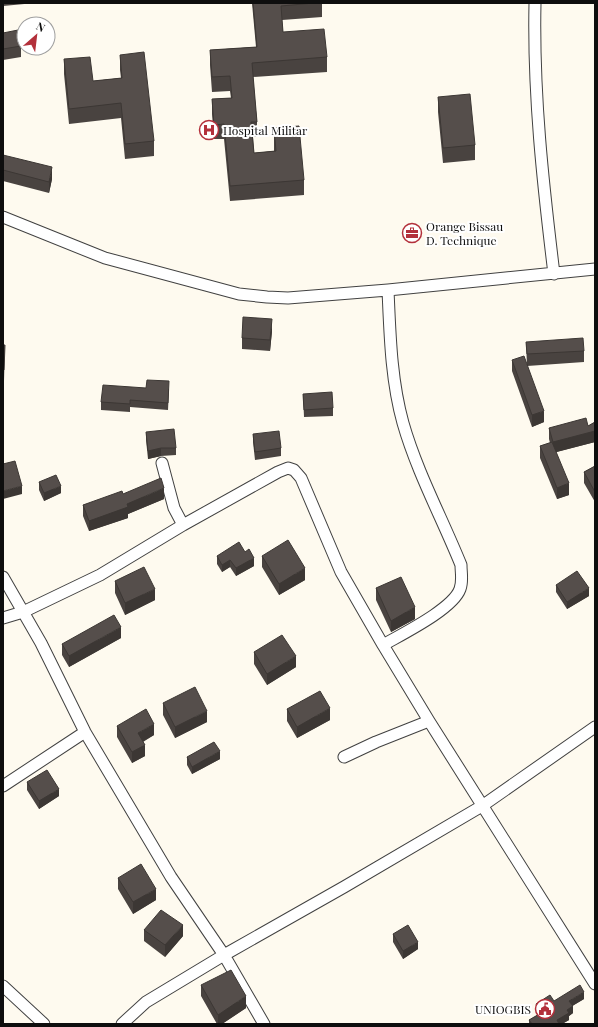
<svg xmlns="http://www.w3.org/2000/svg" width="598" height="1027" viewBox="0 0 598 1027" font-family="'Playfair Display',serif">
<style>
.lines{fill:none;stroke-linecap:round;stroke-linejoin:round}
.minor-casing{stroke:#414141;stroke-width:13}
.minor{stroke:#fff;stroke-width:11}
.wall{fill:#494340}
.shaded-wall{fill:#3c3734}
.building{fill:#554e4b;stroke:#3c3734}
.labels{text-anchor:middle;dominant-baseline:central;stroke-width:4;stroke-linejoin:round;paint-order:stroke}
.poi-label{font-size:12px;fill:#0e0e0e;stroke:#fff;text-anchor:start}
</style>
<rect width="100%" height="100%" fill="#fefaef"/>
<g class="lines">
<g class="minor-casing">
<path id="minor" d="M535,3C533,94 543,184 554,274
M3,217L105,258L239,294L267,297L288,298L388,290L595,269
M162,463L174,508L183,525
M3,577L41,643L85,732L171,877L224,955L264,1024
M3,618L23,612L100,575L183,525L278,472L288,468L294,470L301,478L341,572L383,645L429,721L595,984
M383,645C402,634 453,609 460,589C463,581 461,573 461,565C442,518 417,472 403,423C391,380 390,335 388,290
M344,757L376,742L429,721
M3,786L85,732
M3,986L44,1024
M122,1024L146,1002L224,955L344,887L482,806L595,727"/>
</g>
<use href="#minor" class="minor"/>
</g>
<path class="wall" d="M3,3H35L3,6Z
M252,3H322V17L282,20L283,32L327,57V72L253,77L257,122V137H253L254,153L274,151V128L304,180V195L230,201L224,139H214L212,114V99L231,98L230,91L212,92L210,65V50L256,47Z
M3,33L21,46V57L3,60Z
M120,55L154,141V156L125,159L121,118L69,124L64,74V59L93,81L121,78L120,70Z
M438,97L475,145V160L443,163L438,112Z
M3,155L52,179L49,193L3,181Z
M272,331L270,351L242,349V338Z
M526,342L584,351V362L527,366Z
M3,345H5L4,381H3Z
M512,360L544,422L532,427L512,371Z
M146,388L169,389L168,410L130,407V412L101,410V402Z
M303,394L333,408V416L304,417Z
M595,422V442L556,452L569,495L557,499L540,458V446L550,443L549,439V428L588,426Z
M146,432L176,448V455L161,456L148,459L146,440Z
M253,434L281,448V456L255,460L253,442Z
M595,466V502L584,483V472Z
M39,482L61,493L44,501L39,490Z
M123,494L164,499L128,514V518L89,531L83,516V505Z
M245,552L254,566L236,576L230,567L222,572L217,564V556Z
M262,556L305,580L279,595L262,567Z
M115,581L155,600L125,615L115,593Z
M556,585L589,596L567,609L556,592Z
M376,588L415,619L391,632L376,600Z
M121,638L69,667L62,655V644Z
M254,652L296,667L267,685L254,664Z
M163,703L207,722L175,738L163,715Z
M287,709L330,720L297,738L287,721Z
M117,726L154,735L143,742L145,756L132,763L117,737Z
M187,757L220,759L192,774L187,765Z
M27,782L59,796L39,809L27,790Z
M118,878L156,900L133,914L118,889Z
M144,930L183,936L165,957L144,941Z
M393,934L418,949L403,959L393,942Z
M201,985L246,1008L222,1024H217L201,996Z
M584,999L572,1006L573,1013L569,1016V1020L562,1024H529V1020L538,1015L536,1011V1004L554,1001Z"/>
<path class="shaded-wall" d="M52,167V179L49,193V182Z
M272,319V331L270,351V340Z
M544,411V422L532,427V415Z
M595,431V442L553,453V442Z
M161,448V456L148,459V451Z
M569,483V495L557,499V488Z
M22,486V494L3,499V491Z
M61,486V493L44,501V493Z
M164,488V499L128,514V518L89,531V521L127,504Z
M254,558V566L236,576V568Z
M230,560V567L222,572V565Z
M305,568V580L279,595V584Z
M589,588V596L567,609V602Z
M155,589V600L125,615V603Z
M415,607V619L391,632V621Z
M121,627V638L69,667V656Z
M296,656V667L267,685V674Z
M330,708V720L297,738V727Z
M207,711V722L175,738V727Z
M154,724V735L138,744V733Z
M145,745V756L132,763V752Z
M220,751V759L192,774V767Z
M59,789V796L39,809V801Z
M156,889V900L133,914V902Z
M183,925V936L165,957V945Z
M418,942V949L403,959V951Z
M584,992V999L569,1008V1001Z
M246,996V1008L222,1024H218V1015Z
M573,1006V1013L569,1016V1020L562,1024H557V1020L567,1010Z"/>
<path class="building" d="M253,3H314L281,6L283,32L324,29L327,57L252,63L257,122H251L254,153L276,151L274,128L299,126L304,180L230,186L224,124L214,125L212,99L232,98L230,76L212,77L210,50L257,47Z
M18,30L21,46L3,49V33Z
M144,52L154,141L125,144L121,103L69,109L64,59L90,57L93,81L122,78L120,55Z
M470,94L475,145L443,148L438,97Z
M3,155L52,167L49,182L3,170Z
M243,317L272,319L270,340L242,338Z
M583,338L584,351L527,354L526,342Z
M3,345H5L4,370H3Z
M524,356L544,411L532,415L512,360Z
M147,380L169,381L168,403L130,400V404L101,402L103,385L146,388Z
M332,392L333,408L304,410L303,394Z
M586,418L588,426L595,422V431L553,442L549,428Z
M174,429L176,448H161L148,451L146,432Z
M279,431L281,448L255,452L253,434Z
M552,442L569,483L557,488L540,446Z
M15,461L22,486L3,491V464Z
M595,466V492L584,472Z
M56,475L61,486L44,493L39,482Z
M161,478L164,488L127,504L128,507L89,521L83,505L122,491L123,494Z
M288,540L305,568L279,584L262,556Z
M239,542L245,552L249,549L254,558L236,568L230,560L222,565L217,556Z
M144,567L155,589L125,603L115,581Z
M577,571L589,588L567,602L556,585Z
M401,577L415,607L391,621L376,588Z
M114,615L121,627L69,656L62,644Z
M282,635L296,656L267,674L254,652Z
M195,687L207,711L175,727L163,703Z
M320,691L330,708L297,727L287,709Z
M146,709L154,724L138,733L145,745L132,752L117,726Z
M214,742L220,751L192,767L187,757Z
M47,770L59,789L39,801L27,782Z
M141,864L156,889L133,902L118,878Z
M161,910L183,925L165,945L144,930Z
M408,925L418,942L403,951L393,934Z
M231,970L246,996L218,1015L201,985Z
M580,985L584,992L569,1001L573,1006L567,1010L569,1013L557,1020L559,1024H532L529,1020L541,1013L536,1004L550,995L554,1001Z"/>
<defs>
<g id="hospital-ring" transform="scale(1)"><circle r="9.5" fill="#fff" stroke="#b3303b" stroke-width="1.5"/><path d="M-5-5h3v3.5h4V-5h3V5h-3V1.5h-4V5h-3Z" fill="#b3303b"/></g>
<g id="office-ring" transform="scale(1)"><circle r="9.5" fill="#fff" stroke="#b3303b" stroke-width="1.5"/><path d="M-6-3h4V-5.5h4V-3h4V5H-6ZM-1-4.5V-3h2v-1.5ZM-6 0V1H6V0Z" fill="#b3303b"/></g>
<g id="civic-ring" transform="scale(1)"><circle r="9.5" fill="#fff" stroke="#b3303b" stroke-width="1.5"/><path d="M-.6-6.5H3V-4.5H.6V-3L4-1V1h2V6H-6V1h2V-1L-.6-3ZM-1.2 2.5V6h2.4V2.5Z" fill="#b3303b"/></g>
</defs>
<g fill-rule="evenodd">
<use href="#hospital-ring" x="209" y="130"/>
<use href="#office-ring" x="412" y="233"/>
<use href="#civic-ring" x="545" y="1009"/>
</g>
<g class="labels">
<g class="poi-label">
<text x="223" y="130">Hospital Militar</text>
<text x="426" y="226">Orange Bissau<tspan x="426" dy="14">D. Technique</tspan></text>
<text x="531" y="1009" text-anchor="end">UNIOGBIS</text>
</g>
</g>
<rect width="598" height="1027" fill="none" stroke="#0e0e0e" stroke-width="8"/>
<g transform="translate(36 36) rotate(28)"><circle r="19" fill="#ffffff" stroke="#9f9f9f"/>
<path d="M0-3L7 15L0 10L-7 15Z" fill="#b3303b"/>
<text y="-6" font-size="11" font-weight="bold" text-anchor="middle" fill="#0e0e0e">N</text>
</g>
</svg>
